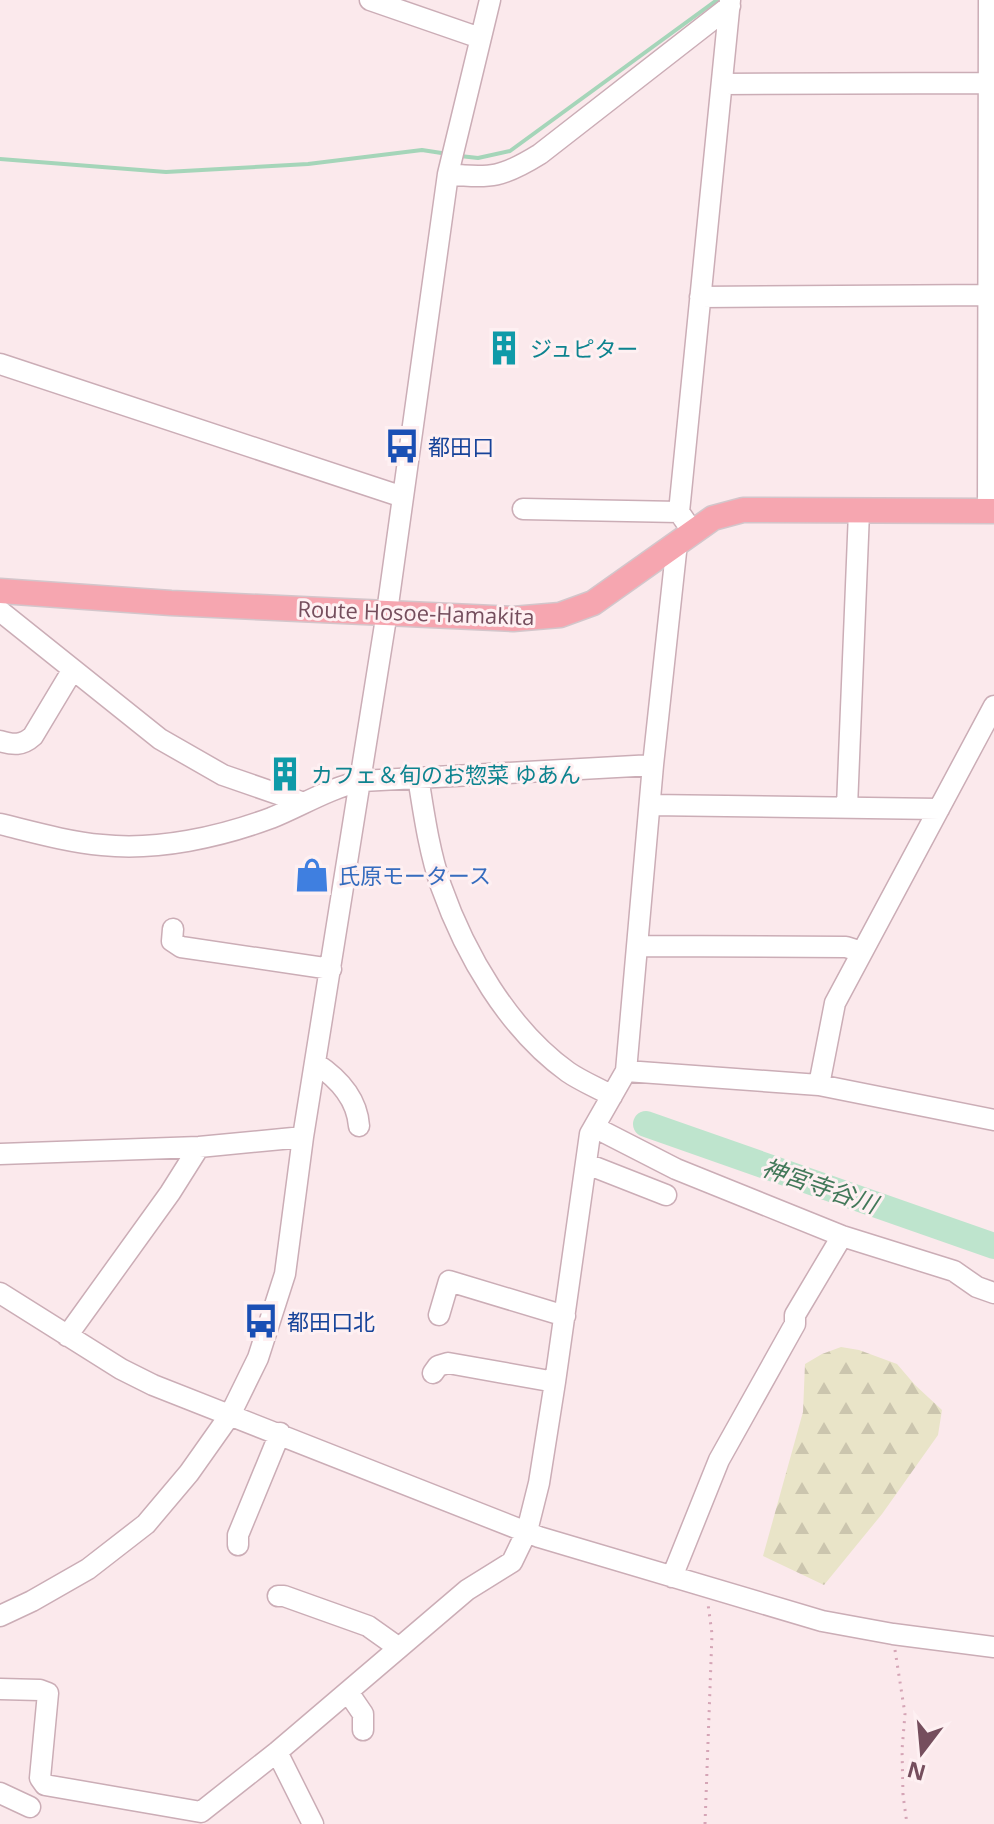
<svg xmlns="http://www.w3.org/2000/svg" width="994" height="1824" viewBox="0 0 994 1824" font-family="'Open Sans','Noto Sans JP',sans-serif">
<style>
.forest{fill:url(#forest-firs)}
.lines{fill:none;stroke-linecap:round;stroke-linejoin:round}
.stream{stroke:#a5d5b9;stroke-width:4}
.river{stroke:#bee4cd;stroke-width:26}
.minor-casing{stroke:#cbadb6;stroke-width:23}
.major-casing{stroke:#d3c6cb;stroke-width:27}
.path{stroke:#d5a5b6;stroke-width:3;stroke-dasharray:2 6;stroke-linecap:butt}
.minor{stroke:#fff;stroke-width:20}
.major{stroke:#f6a6b0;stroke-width:24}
.labels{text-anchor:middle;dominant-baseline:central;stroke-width:6;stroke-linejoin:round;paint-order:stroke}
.culture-label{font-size:22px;fill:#0d838f;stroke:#fef0f2;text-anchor:start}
.transit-label{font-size:22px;fill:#164399;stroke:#fef0f2;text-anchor:start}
.street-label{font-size:22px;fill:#754e5d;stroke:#fef0f2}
.shop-label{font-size:22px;fill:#366cbe;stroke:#fef0f2;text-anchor:start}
.water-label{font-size:24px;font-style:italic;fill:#427859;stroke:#fef0f2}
</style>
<defs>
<pattern id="forest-firs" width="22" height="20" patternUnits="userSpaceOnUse" patternTransform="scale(2)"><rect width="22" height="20" fill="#e9e4c8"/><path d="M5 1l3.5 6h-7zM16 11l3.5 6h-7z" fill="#cbc5ae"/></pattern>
</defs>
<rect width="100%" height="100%" fill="#fbe9ec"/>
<path class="forest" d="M841,1347L859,1350L897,1364L915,1385L942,1410L938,1435L882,1514L824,1585L763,1556L803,1412L805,1364L822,1354Z"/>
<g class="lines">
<path class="stream" d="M460,156L478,158L510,151L717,0
M0,159L166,172L308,164L422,150L448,154"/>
<path class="river" d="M646,1124L994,1246"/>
<g class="minor-casing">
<path id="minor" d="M370,0L480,38
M722,84L994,83
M448,174C491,179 503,177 540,154L730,6
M700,297L994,295
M0,364L403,497
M523,509L679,512
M988,511L989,0
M692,531L679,512L730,0
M0,611L160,739L223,775L304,803
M0,741C13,745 22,746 33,736L72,671
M418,777C424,814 429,851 441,886C465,954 508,1029 568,1072C581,1081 598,1088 612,1096
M650,805L939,809
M847,807L859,512
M0,824C33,832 68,842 102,845C157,851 220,837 271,818C301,806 329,788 362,781L653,765
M173,929L172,941L181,947L331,969
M638,946L846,947L862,952
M315,1063C338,1078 357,1098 359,1126
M626,1071L819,1085L994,1120
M819,1085L835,1003L994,706
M594,1127L676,1169L842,1236L954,1271L977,1287L994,1293
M0,1154L199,1147L303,1137
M587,1164L666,1195
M0,1293L121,1369L153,1385L539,1537L822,1621L893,1634L994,1647
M439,1315L449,1281L565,1316
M67,1336L170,1193L199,1147
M433,1373L438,1366L448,1363L555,1382
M238,1545V1535L280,1433
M672,1577L719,1460L795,1324V1315L842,1236
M278,1596H284L368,1626L399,1648
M0,1616L32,1601L88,1569L146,1524L189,1473L230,1415L258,1358L285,1274L303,1137L387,612L448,174L490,0
M0,1689L40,1690L48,1693L40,1778L45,1785L201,1812L277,1752L467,1590L512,1562L527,1531L539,1483L555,1382L590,1134L626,1071L653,765L677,543
M348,1692L363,1714V1730
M277,1752L313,1824
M0,1793L30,1807"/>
</g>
<g class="major-casing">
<path id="major" d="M0,591L171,603L513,619L560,615L593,603L713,518L743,510L994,511"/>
</g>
<path class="path" d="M895,1650L905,1714L902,1750L903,1795L907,1824
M705,1824L712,1634L708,1604"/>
<use href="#minor" class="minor"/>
<use href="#major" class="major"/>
</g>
<defs>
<g id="building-bare" transform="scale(2.76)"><path d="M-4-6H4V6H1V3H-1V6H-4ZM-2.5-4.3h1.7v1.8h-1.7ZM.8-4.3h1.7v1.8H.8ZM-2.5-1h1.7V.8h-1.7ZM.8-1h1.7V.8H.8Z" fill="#0f9aa8" stroke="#fef0f2" stroke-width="2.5" paint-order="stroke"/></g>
<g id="bus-bare" transform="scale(2.76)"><path d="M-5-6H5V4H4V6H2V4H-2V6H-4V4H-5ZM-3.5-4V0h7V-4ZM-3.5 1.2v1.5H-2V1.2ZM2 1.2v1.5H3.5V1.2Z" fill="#1a4fb4" stroke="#fef0f2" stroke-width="2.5" paint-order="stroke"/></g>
<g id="shop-bare" transform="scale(2.76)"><path d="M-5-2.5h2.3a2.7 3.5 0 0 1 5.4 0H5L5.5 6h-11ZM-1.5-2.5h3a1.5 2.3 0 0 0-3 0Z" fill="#3f7fe0" stroke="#fef0f2" stroke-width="2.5" paint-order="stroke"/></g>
</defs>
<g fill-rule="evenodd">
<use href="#building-bare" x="504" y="348"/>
<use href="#bus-bare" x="402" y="446"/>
<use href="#building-bare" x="285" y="774"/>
<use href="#shop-bare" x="312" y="875"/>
<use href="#bus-bare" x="261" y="1321"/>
</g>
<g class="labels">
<g class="culture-label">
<text x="530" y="348">ジュピター</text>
<text x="311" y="774">カフェ＆旬のお惣菜 ゆあん</text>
</g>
<g class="transit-label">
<text x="428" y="446">都田口</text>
<text x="287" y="1321">都田口北</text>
</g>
<g class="street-label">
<text transform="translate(416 612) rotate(2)">Route Hosoe-Hamakita</text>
</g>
<g class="shop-label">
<text x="338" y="875">氏原モータース</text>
</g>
<g class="water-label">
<text transform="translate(820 1185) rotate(19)">神宮寺谷川</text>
</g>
</g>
<g transform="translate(922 1752) rotate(196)" stroke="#fef0f2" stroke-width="6" paint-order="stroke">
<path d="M0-6L14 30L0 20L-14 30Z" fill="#754e5d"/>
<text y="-12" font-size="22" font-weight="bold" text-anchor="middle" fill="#754e5d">N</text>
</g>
</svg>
